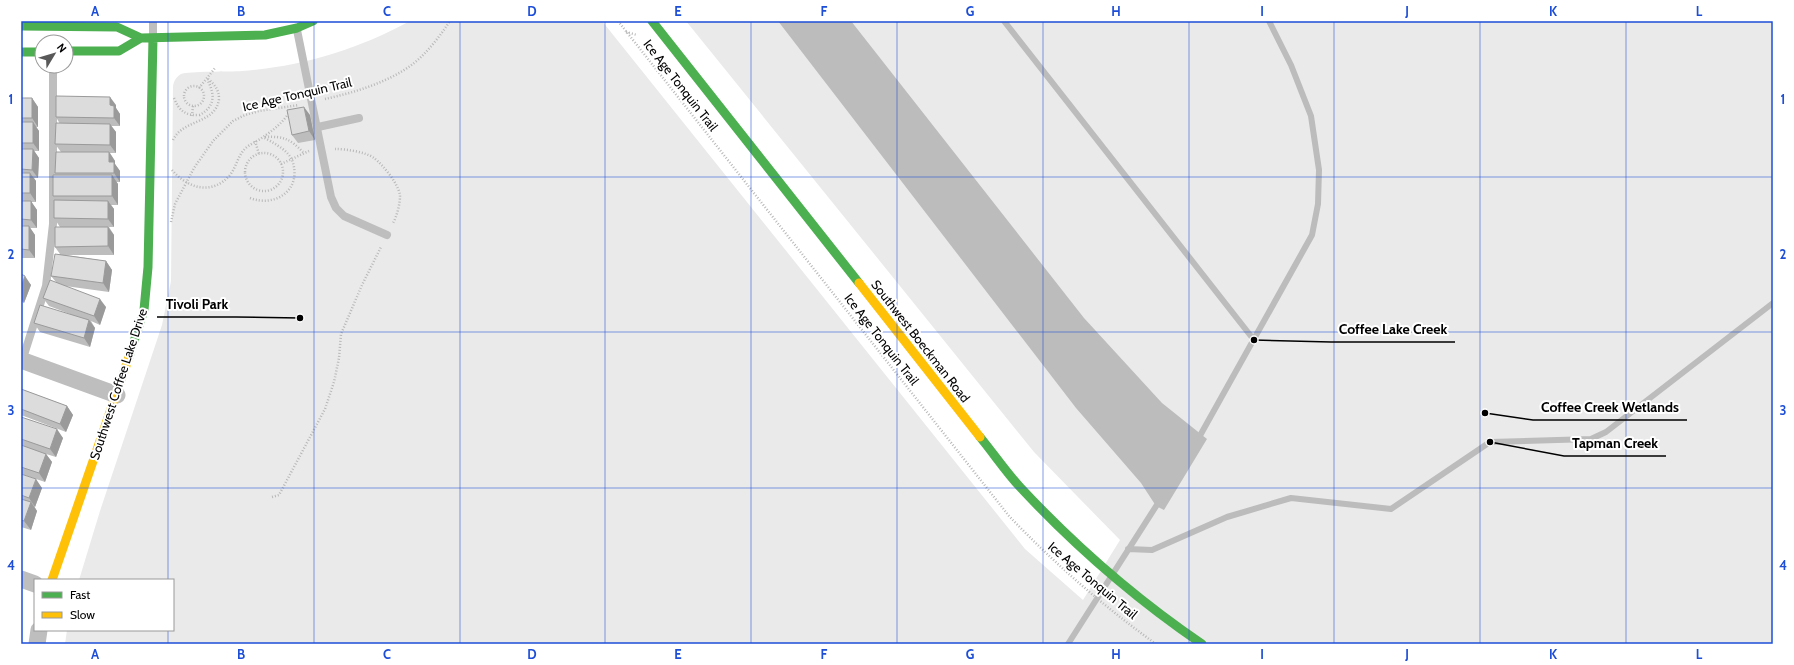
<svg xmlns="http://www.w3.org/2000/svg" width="1794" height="665" viewBox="0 0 1794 665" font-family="Cabin,sans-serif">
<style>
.green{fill:#eaeaea}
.water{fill:#bcbcbc}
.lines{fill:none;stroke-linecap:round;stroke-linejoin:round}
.stream{stroke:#bcbcbc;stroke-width:6}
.path{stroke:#b8b8b8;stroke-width:2.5;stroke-dasharray:1 2;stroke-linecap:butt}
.lane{stroke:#bebebe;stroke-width:8}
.street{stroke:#bebebe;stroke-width:17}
.fast{stroke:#4caf50;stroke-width:9}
.slow{stroke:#ffc107;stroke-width:9}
.wall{fill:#bdbdbd}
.shaded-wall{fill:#9a9a9a}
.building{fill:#dcdcdc;stroke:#9a9a9a}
.grid{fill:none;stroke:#1d4ed8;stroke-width:1;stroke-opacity:0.55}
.labels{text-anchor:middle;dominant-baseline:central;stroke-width:4;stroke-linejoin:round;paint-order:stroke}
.street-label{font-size:13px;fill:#000;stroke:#fff}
.leader{fill:none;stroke:#000;stroke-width:1.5}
.callout-dot{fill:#000;stroke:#fff;stroke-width:1.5}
.callout-label{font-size:14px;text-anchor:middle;font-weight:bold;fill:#000;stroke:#fff;stroke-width:4;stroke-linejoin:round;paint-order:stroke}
.neatline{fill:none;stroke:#1d4ed8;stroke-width:1.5}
.grid-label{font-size:13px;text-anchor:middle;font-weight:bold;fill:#1d4ed8}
</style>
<rect width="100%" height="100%" fill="#fff"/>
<path class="green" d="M410,21H602L1025,549L1083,600L1120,540L1034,452L686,21H1773V644H65L67,630H173V580H79L100,511L162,325L171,281L173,86C174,81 176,77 181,74C189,71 230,72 242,71C300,67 359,49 410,21Z"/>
<path class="water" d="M778,21H851L1084,318L1162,403L1207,439L1164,510L1156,506L1141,483L1076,408Z"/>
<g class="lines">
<path class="stream" d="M1004,21L1254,340
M1197,441L1312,235L1318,204L1319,170L1311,116L1291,65L1269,21
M1128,549L1152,550L1227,517L1291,498L1391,509L1490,442L1591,439L1606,432L1773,303
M1068,644L1160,500"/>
<path class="path" d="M618,21L1009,516C1054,563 1103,606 1156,644
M626,32L637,35
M184 96a10 10 0 1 1 20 0a10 10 0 1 1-20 0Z
M199,88L215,68
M174,98C179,111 186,116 200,115C215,106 215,95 208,81
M325,99C357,92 400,79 423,55C433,45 442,33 450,21
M192,116L193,106
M265,137C284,136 290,139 303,152
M173,140C183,119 216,124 219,99C219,89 214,84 207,78
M255,141L259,154
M335,149C346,149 366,152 374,158C383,165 399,184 400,196C400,204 397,216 393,223
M245 172a19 19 0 1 1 38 0a19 19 0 1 1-38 0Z
M281,164L309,151
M172,170C187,188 212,196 230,175C237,166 238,154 247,147C252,143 258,141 263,137C272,131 284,122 289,112
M250,198C276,208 303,189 292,160C288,150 272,142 263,137
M171,222L175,204L194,168L213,141L233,121L245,115L259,111L299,105
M272,497L279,495L325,409L334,382L339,358L341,334L362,285L381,247"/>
<path class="lane" d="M153,21V36
M297,30L331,197L336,208L344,216L387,235
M318,127L359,118
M22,361L46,286L53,224V66"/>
<path class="street" d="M21,360L117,395
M21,579L35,584
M37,644L39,630"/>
<path class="fast" d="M652,21L859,283
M21,26L117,27L141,38
M66,51H119L141,38L265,35L297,28L313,21
M21,52H42
M129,357L144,310L148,267L153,38
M980,437C994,454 1006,472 1020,487C1075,546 1136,599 1202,644"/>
<path class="slow" d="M859,283L980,437
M52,580L129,357"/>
</g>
<path class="wall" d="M21,98H32L38,107V127H36L39,131V151H34L39,158L38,178H34L36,181V202H31L37,210V228H30L35,235V258H21Z
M116,105V108L120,114V126H111L116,132V153H110L115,161V164L120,171V182H116L118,184V205H111L114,209V227H109L114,235V255H66L106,261L112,270L109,292L65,286L106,307L100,325L91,321L95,328L90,347L40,332L34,323L70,314L49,306L43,298L56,282L51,276L60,254L55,247L60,227L54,218L56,200L53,196L57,175L55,173L61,152L55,144L60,124L56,117Z
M310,115L315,140L298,143L292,135Z
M21,274L31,285L24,303L21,301Z
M21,389L67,406L73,415L66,432L21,415Z
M21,417L63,438L56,457L46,454L52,462L45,482L21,474Z
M21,474L42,488L35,507L34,506L37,511L31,530L21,527Z"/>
<path class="shaded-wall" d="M110,97L116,105V108L120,114V126L114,118L110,105Z
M32,98L38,107V127L32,118Z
M304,107L310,115L315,140L309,131Z
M33,122L39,131V151L33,143Z
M110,124L116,132V153L110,145Z
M33,149L39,158L38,178L32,170Z
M109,152L115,161V164L120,171V182L114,173L109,162Z
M30,173L36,181V202L30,193Z
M112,175L118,184V205L112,196Z
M31,201L37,210V228L31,220Z
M108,201L114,209V227L108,219Z
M29,226L35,235V258L29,250Z
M108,227L114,235V255L108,246Z
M106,261L112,270L109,292L103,283Z
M25,276L31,285L24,303L21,298V287Z
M100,299L106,307L100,325L94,316Z
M89,320L95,328L90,347L84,338Z
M67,406L73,415L66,432L60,424Z
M57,429L63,438L56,457L50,449Z
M46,454L52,462L45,482L39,473Z
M36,479L42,488L35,507L29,498Z
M31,502L37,511L31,530L24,521Z"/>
<path class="building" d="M56,96L110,97V105L114,106V118L56,117Z
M21,98H32V118H21Z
M304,107L309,131L292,135L287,110Z
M21,122H33V143H21Z
M56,123L110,124V145L55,144Z
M21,149H33L32,170L21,169Z
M56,152H109V162H114V173H55Z
M21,173H30V193H21Z
M53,175H112V196H53Z
M54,200L108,201V219L54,218Z
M21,201H31V220L21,219Z
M21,226H29V250L21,249Z
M55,227H108V246L55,247Z
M55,254L106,261L103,283L51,276Z
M21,274L25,276L21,287Z
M50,280L100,299L94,316L43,298Z
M40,305L89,320L84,338L34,323Z
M21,389L67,406L60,424L21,409Z
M21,417L57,429L50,449L21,439Z
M21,445L46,454L39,473L21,467Z
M21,474L36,479L29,498L21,495Z
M21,499L31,502L24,521L21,520Z"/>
<path class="grid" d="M168,21V580M314,21V644M460,21V644M605,21V644M751,21V644M897,21V644M1043,21V644M1189,21V644M1334,21V644M1480,21V644M1626,21V644M21,177H1773M21,332H1773M21,488H1773M168,630V644"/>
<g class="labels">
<g class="street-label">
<text transform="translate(681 85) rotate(52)">Ice Age Tonquin Trail</text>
<text transform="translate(297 94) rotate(-13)">Ice Age Tonquin Trail</text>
<text transform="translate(882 339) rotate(52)">Ice Age Tonquin Trail</text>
<text transform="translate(921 341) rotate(52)">Southwest Boeckman Road</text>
<text transform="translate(118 384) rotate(-72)">Southwest Coffee Lake Drive</text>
<text transform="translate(1093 580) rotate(40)">Ice Age Tonquin Trail</text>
</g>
</g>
<path class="leader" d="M300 318L236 317H157M1254 340L1331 342H1455M1485 413L1533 420H1687M1490 442L1564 456H1666"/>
<g class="callout-dot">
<circle cx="300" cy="318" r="4"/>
<circle cx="1254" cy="340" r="4"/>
<circle cx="1485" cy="413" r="4"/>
<circle cx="1490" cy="442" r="4"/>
</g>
<g class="callout-label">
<text x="197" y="309">Tivoli Park</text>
<text x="1393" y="334">Coffee Lake Creek</text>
<text x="1610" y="412">Coffee Creek Wetlands</text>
<text x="1615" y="448">Tapman Creek</text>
</g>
<rect width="1794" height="665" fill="none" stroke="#ffffff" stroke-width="44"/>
<rect x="34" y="579" width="140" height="52" fill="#ffffff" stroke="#999999"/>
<rect x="42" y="592" width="20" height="6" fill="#4caf50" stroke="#999999"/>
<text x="70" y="599" font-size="12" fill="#000000">Fast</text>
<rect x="42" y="612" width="20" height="6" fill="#ffc107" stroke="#999999"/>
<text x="70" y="619" font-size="12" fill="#000000">Slow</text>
<g transform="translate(54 54) rotate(52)"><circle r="19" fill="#ffffff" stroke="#999999"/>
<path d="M0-3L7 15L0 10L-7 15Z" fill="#595959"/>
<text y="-6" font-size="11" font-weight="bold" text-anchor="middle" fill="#000000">N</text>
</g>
<rect x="22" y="22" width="1750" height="621" class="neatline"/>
<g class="grid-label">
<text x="95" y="16">A</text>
<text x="241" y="16">B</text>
<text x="387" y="16">C</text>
<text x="532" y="16">D</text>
<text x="678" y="16">E</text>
<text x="824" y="16">F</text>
<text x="970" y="16">G</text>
<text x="1116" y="16">H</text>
<text x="1262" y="16">I</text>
<text x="1407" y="16">J</text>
<text x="1553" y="16">K</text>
<text x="1699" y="16">L</text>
<text x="11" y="104">1</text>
<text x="1783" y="104">1</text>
<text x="11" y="259">2</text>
<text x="1783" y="259">2</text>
<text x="11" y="415">3</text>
<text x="1783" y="415">3</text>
<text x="11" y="570">4</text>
<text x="1783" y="570">4</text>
<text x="95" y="659">A</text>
<text x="241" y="659">B</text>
<text x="387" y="659">C</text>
<text x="532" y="659">D</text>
<text x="678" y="659">E</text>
<text x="824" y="659">F</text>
<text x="970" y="659">G</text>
<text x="1116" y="659">H</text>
<text x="1262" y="659">I</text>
<text x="1407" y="659">J</text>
<text x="1553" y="659">K</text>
<text x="1699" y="659">L</text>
</g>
</svg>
